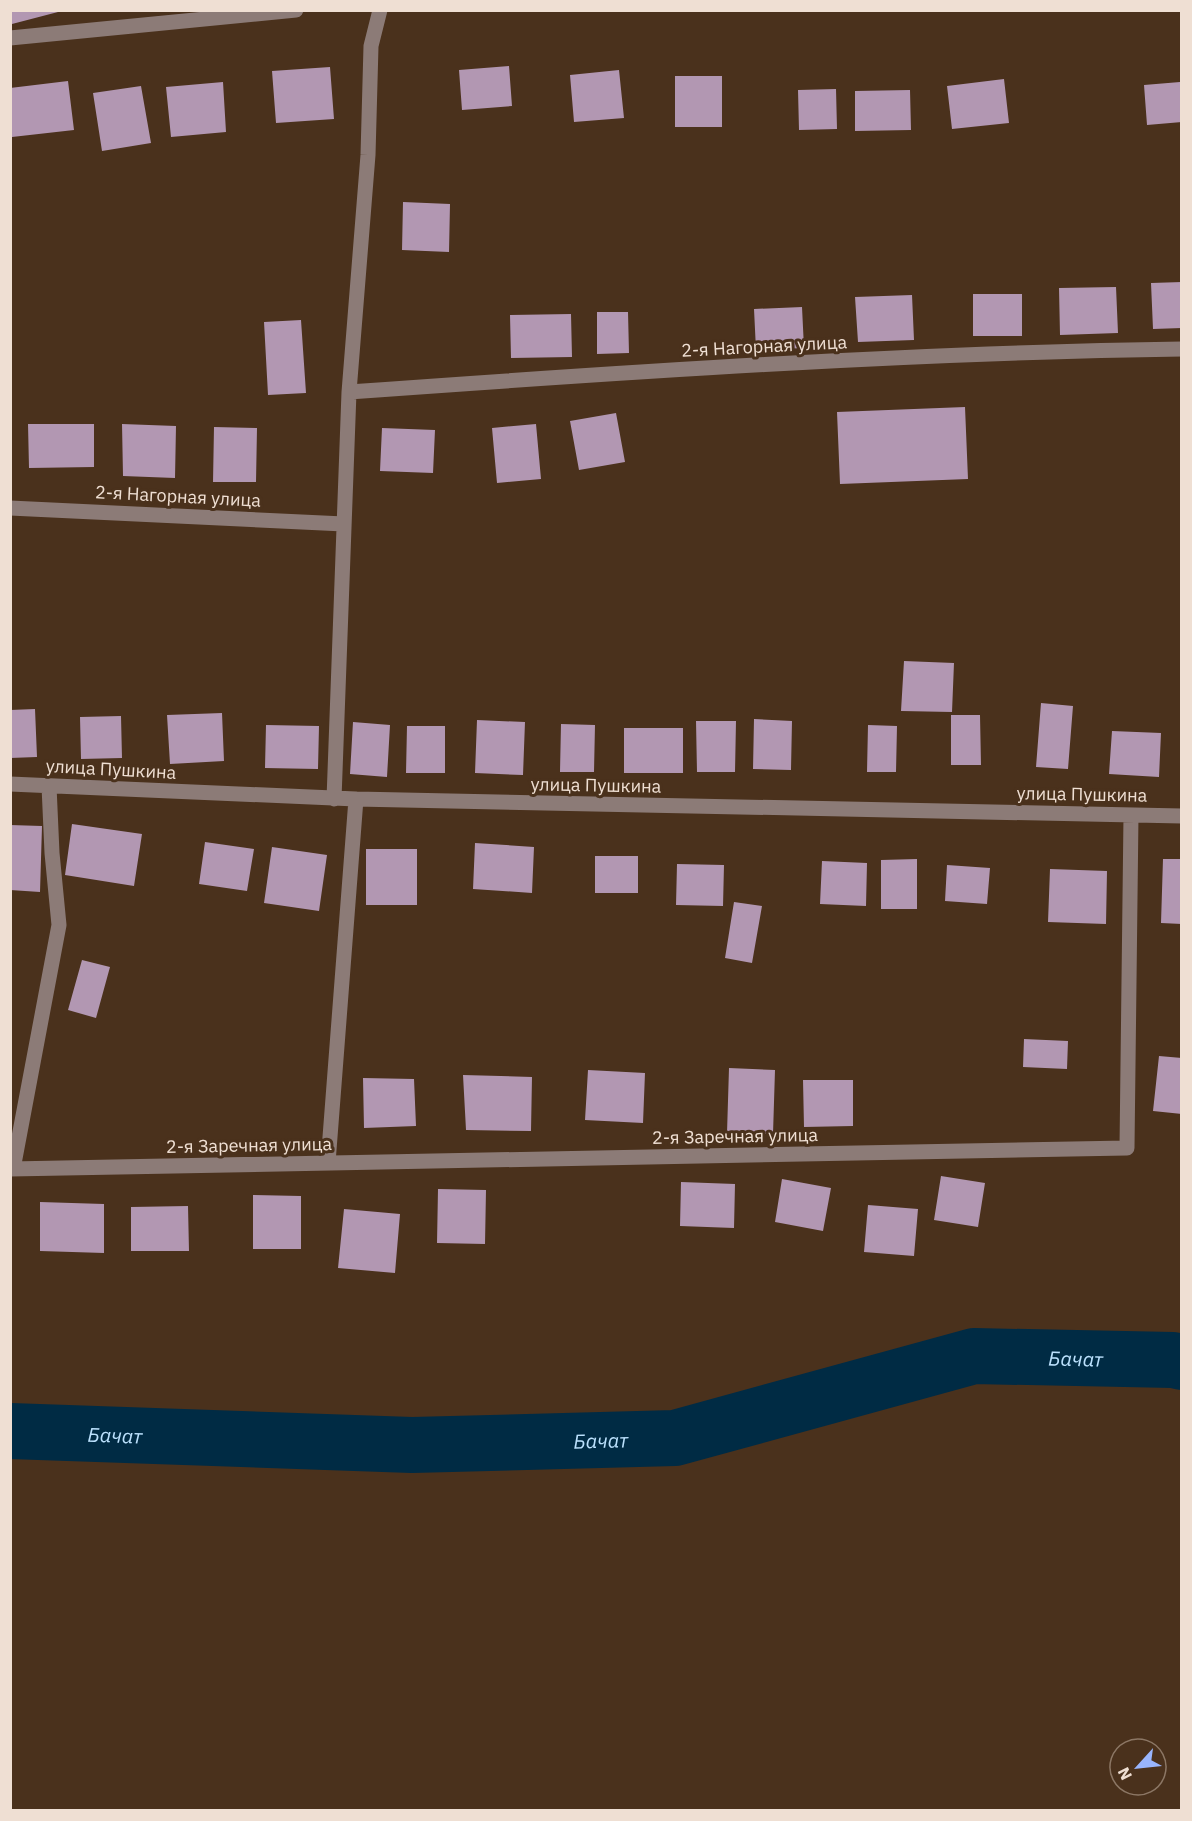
<svg xmlns="http://www.w3.org/2000/svg" width="1192" height="1821" viewBox="0 0 1192 1821" font-family="'IBM Plex Sans',sans-serif">
<style>
.lines{fill:none;stroke-linecap:round;stroke-linejoin:round}
.river{stroke:#002b44;stroke-width:56}
.building{fill:#b297b2}
.minor{stroke:#8c7b77;stroke-width:15}
.labels{text-anchor:middle;dominant-baseline:central;stroke-width:6;stroke-linejoin:round;paint-order:stroke}
.street-label{font-size:18px;fill:#efdfd3;stroke:#4a311c}
.water-label{font-size:20px;font-style:italic;fill:#bbe1fd;stroke:#4a311c}
</style>
<rect width="100%" height="100%" fill="#4a311c"/>
<g class="lines">
<path class="river" id="s1" d="M10,1431L412,1445L675,1438L974,1356L1173,1360L1182,1362"/>
</g>
<path class="building" d="M10,10H58V12L12,24Z
M509,66L512,106L462,110L459,70Z
M330,67L334,119L276,123L272,71Z
M619,70L624,118L574,122L570,75Z
M675,76H722V127H675Z
M1004,79L1009,123L952,129L947,86Z
M68,81L74,130L12,137L10,88Z
M223,82L226,132L171,137L166,87Z
M1180,82L1182,122L1147,125L1144,85Z
M141,86L151,143L102,151L93,93Z
M836,89L837,129L799,130L798,90Z
M910,90L911,130L855,131V91Z
M403,202L450,204L449,252L402,250Z
M1182,282V328L1153,329L1151,283Z
M1116,287L1118,333L1060,335L1059,288Z
M973,294H1022V336H973Z
M912,295L914,340L858,342L855,297Z
M802,307L804,348L756,350L754,309Z
M597,312H628L629,353L597,354Z
M571,314L572,357L511,358L510,315Z
M301,320L306,393L268,395L264,322Z
M965,407L968,479L840,484L837,412Z
M616,413L625,462L579,470L570,421Z
M28,424H94V467L29,468Z
M122,424L176,426L175,478L123,476Z
M536,424L541,479L497,483L492,428Z
M214,427L257,428L256,482H213Z
M382,428L435,430L433,473L380,471Z
M904,661L954,663L952,712L901,711Z
M1041,703L1073,706L1068,769L1036,767Z
M35,709L37,757L10,758V710Z
M222,713L224,761L170,764L167,715Z
M951,715H980L981,765H951Z
M121,716L122,758L81,759L80,717Z
M754,719L792,721L791,770L753,769Z
M477,720L525,722L523,775L475,773Z
M696,721H736L735,772H697Z
M353,722L390,725L387,777L350,774Z
M561,724L595,725L594,772H560Z
M266,725L319,726L318,769L265,768Z
M868,725L897,726L896,772H867Z
M407,726H445V773H406Z
M624,728H683V773H624Z
M1112,731L1161,733L1159,777L1109,774Z
M72,824L142,834L134,886L65,875Z
M10,825L42,826L40,892L10,890Z
M205,842L254,849L247,891L199,884Z
M475,843L534,847L532,893L473,889Z
M272,847L327,855L319,911L264,903Z
M366,849H417V905H366Z
M595,856H638V893H595Z
M917,859V909H881V860Z
M1163,859H1182V924L1161,923Z
M822,861L867,863L866,906L820,904Z
M677,864L724,865L723,906L676,905Z
M947,865L990,868L987,904L945,901Z
M1050,869L1107,871L1106,924L1048,922Z
M734,902L762,906L752,963L725,958Z
M82,960L110,967L96,1018L68,1010Z
M1024,1039L1068,1041L1067,1069L1023,1067Z
M1159,1056L1182,1058V1114L1153,1111Z
M729,1068L775,1070L773,1134L727,1133Z
M588,1070L645,1073L643,1123L585,1120Z
M463,1075L532,1077L531,1131L466,1130Z
M363,1078L414,1079L416,1126L364,1128Z
M803,1080H853V1126L804,1127Z
M941,1176L985,1183L978,1227L934,1220Z
M782,1179L831,1188L823,1231L775,1222Z
M681,1182L735,1184L734,1228L680,1226Z
M438,1189L486,1190L485,1244L437,1243Z
M253,1195L301,1196V1249H253Z
M40,1202L104,1204V1253L40,1251Z
M868,1205L918,1209L914,1256L864,1252Z
M188,1206L189,1251H131V1207Z
M344,1209L400,1214L395,1273L338,1268Z"/>
<g class="lines">
<path class="minor" d="M10,38L296,10
M349,392C626,372 903,353 1182,349
M10,508L344,524
M10,784L356,799L1182,816
M334,799L349,392L368,155L371,46L380,10
M328,1163L356,799
M10,1169L1127,1148L1131,815
M13,1169L59,925L52,853L49,786"/>
</g>
<g class="labels">
<g class="street-label">
<text transform="translate(764 346) rotate(-3)">2-я Нагорная улица</text>
<text transform="translate(178 496) rotate(3)">2-я Нагорная улица</text>
<text transform="translate(111 769) rotate(3)">улица Пушкина</text>
<text transform="translate(596 785) rotate(1)">улица Пушкина</text>
<text transform="translate(1082 794) rotate(1)">улица Пушкина</text>
<text transform="translate(735 1136) rotate(-1)">2-я Заречная улица</text>
<text transform="translate(249 1145) rotate(-1)">2-я Заречная улица</text>
</g>
<g class="water-label">
<text stroke="none"><textPath href="#s1" startOffset="1077">Бачат</textPath></text>
<text stroke="none"><textPath href="#s1" startOffset="105">Бачат</textPath></text>
<text stroke="none"><textPath href="#s1" startOffset="591">Бачат</textPath></text>
</g>
</g>
<rect width="1192" height="1821" fill="none" stroke="#efdfd3" stroke-width="24"/>
<g transform="translate(1138 1767) rotate(243)"><circle r="28" fill="#4a311c" stroke="#8c7765" stroke-width="1.5"/>
<path d="M0-4.5L10 22L0 15L-10 22Z" fill="#99b5fd"/>
<text y="-9" font-size="16" font-weight="bold" text-anchor="middle" fill="#efdfd3">N</text>
</g>
</svg>
